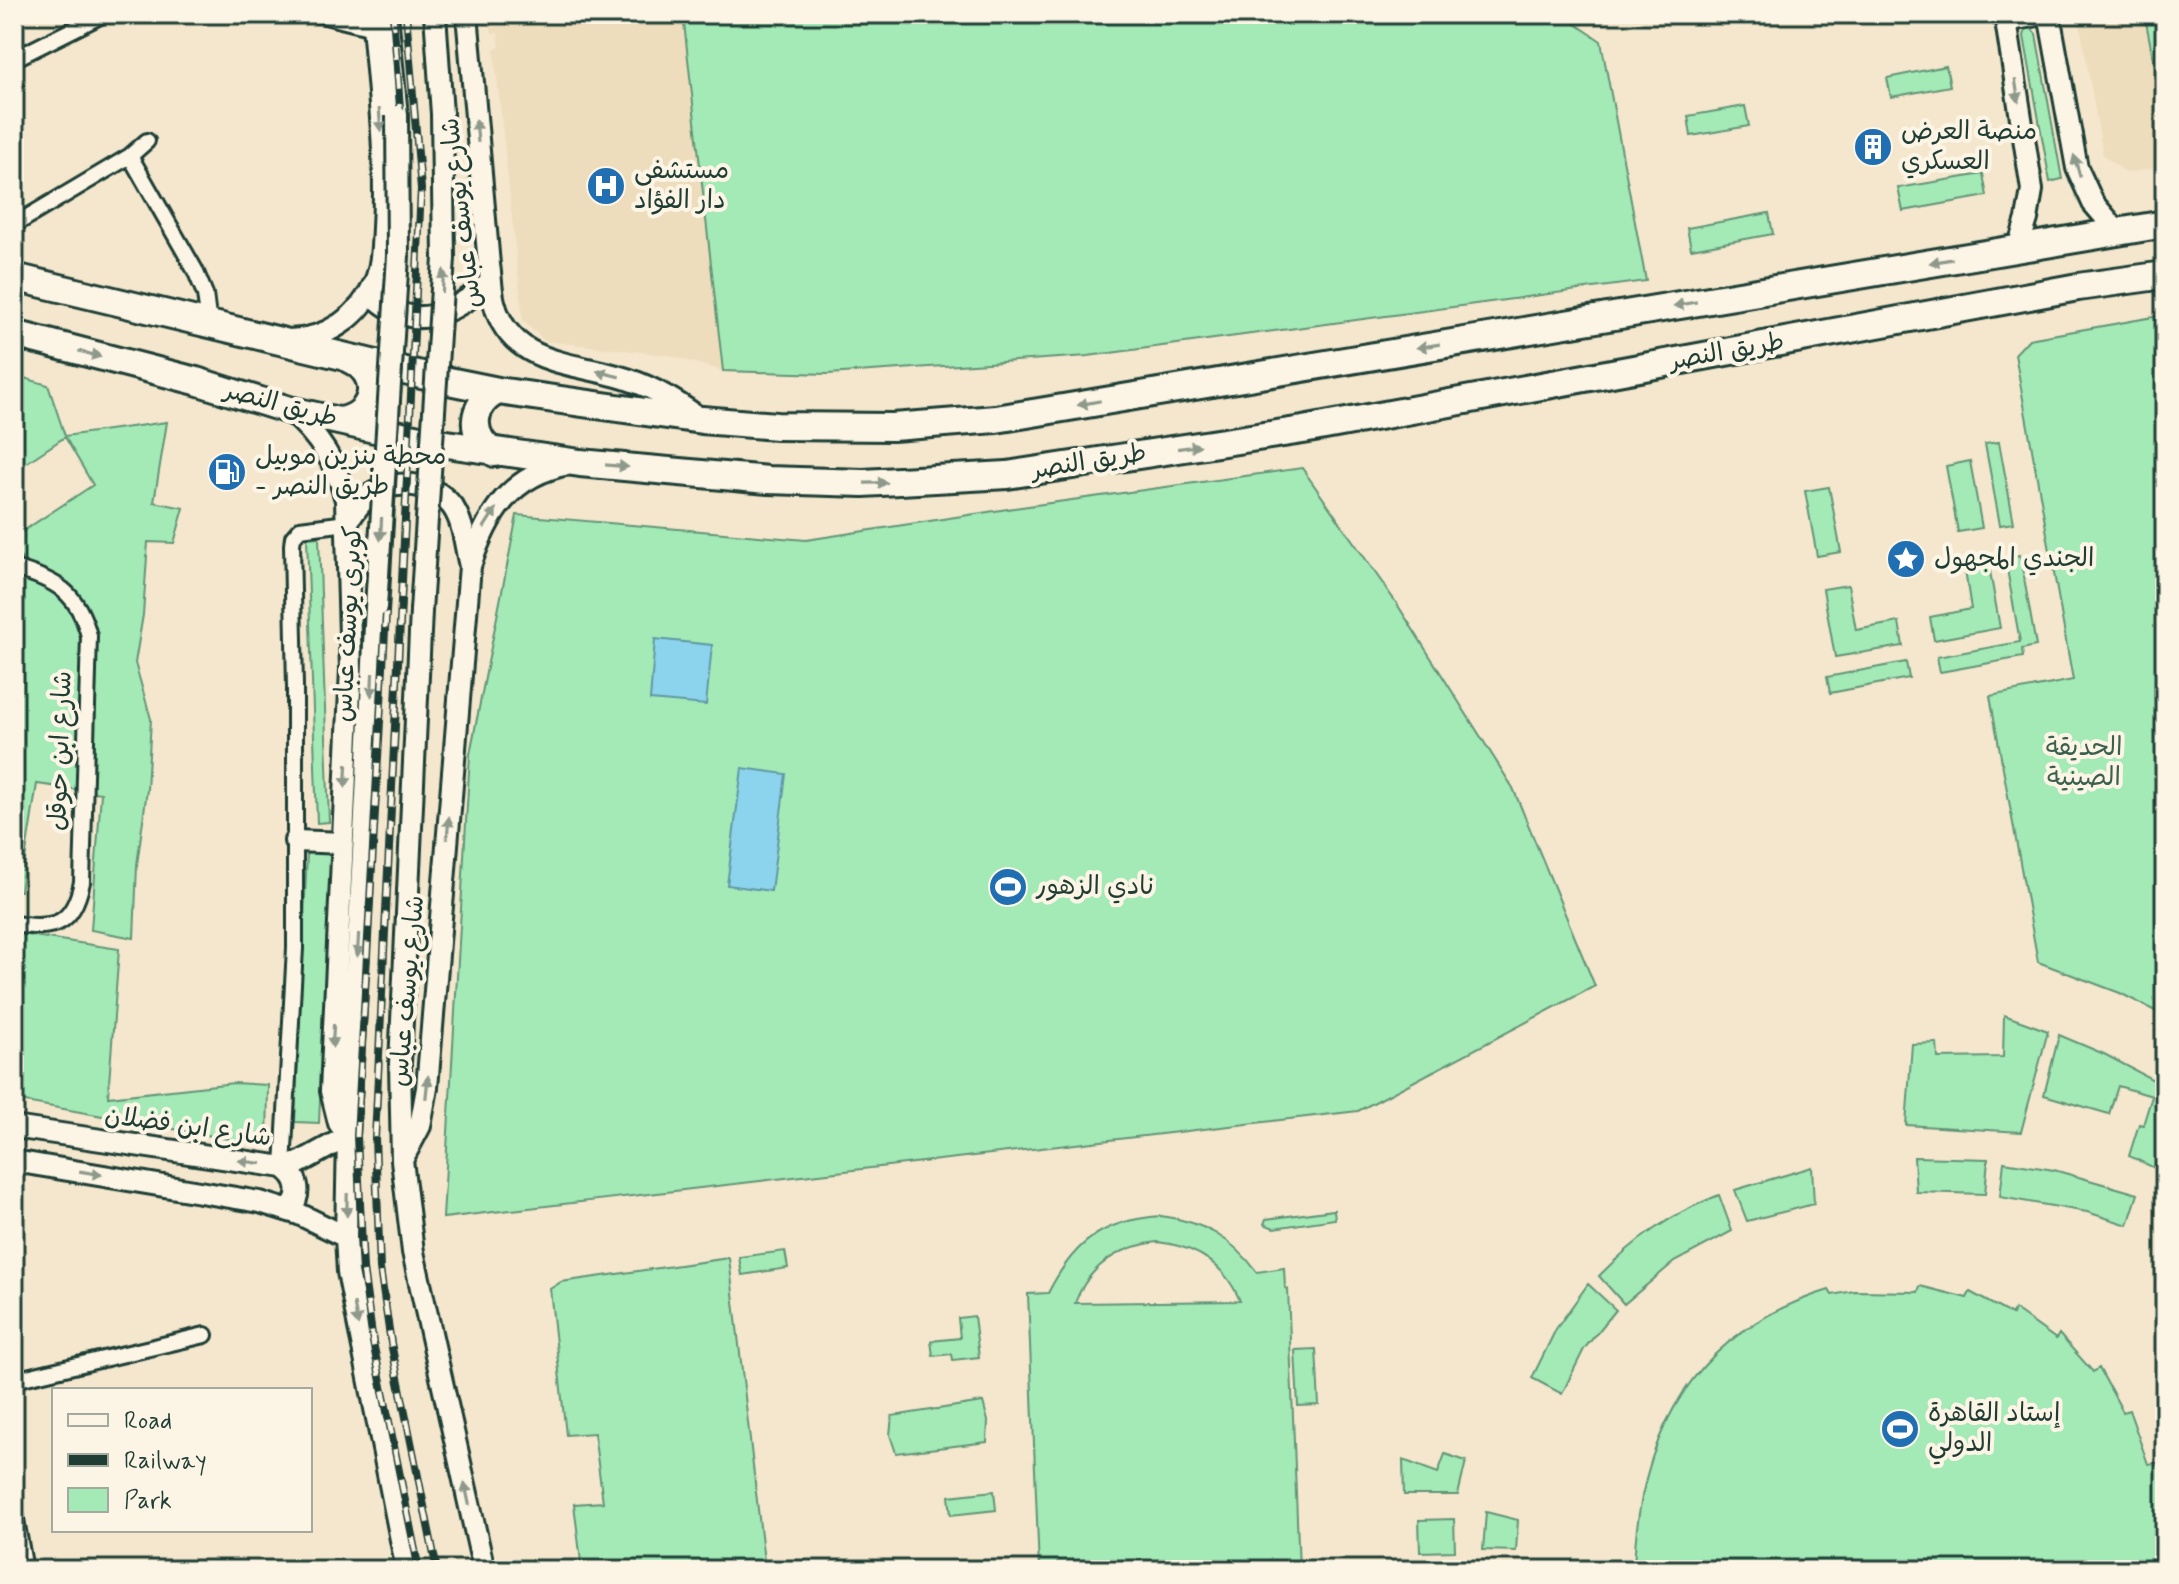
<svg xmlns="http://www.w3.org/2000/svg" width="2179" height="1584" viewBox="0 0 2179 1584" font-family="Mynerve,'Playpen Sans Arabic',sans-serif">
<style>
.built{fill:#eeddbc}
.green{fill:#a4eab7;stroke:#629476;stroke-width:2;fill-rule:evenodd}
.water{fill:#8cd4ed;stroke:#6098a3;stroke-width:2}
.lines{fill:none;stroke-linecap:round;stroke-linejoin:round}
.street-casing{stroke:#1f3d34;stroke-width:20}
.secondary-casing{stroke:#1f3d34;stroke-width:26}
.highway-casing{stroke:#1f3d34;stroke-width:32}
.street{stroke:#fcf5e5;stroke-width:14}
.secondary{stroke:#fcf5e5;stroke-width:20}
.highway{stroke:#fcf5e5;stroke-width:26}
.rail-casing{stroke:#1f3d34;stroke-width:8}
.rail{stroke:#fcf5e5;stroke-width:5;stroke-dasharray:15;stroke-linecap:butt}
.secondary-bridge-casing{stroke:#1f3d34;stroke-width:26;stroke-linecap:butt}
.secondary-bridge{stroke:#fcf5e5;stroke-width:20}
.oneway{fill:#8e998c}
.labels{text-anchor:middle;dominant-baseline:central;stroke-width:8;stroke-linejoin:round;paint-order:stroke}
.poi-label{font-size:26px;fill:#1f3d34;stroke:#fcf5e5;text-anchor:start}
.street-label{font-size:26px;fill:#1f3d34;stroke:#fcf5e5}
.park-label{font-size:26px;fill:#3a604e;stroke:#fcf5e5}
</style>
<rect width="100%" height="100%" fill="#f4e7cd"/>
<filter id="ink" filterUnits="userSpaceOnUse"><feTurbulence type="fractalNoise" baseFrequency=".0125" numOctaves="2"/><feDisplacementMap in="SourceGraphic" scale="16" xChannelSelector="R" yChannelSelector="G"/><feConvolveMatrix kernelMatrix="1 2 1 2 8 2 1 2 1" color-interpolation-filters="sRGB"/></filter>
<g filter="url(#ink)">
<path class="built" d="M489,14H683L723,371L668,355L545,341L523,321L494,49L500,47L498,33H492Z
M2078,14H2165V166L2126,173L2103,155Z"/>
<path class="green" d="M683,14H1561L1601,41L1646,281L1088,356L828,374L723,371Z
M2165,14V61L2154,63L2145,17Z
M2031,28L2036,34L2062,179L2050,182L2024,36L2026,29Z
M1946,66L1950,86L1891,97L1887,78Z
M1745,106L1749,126L1691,136L1688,116Z
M1983,174L1987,196L1903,211L1898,188Z
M1769,213L1773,234L1691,249L1687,228Z
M2165,315V1016L2120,993L2038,962L1990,696L2073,680L2015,354L2029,339Z
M14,375L48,385L65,436L167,422L154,502L184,508L174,543L148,542L143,615L135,663L151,719L147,790L137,865L134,938L91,930L101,793L37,784L20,891L14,890V558L23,559L14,554V537L93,485L65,437L14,471Z
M1999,442L2014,523L2000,525L1985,444Z
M1970,461L1982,528L1958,532L1946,466Z
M1302,468L1397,604L1513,788L1595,986L1358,1111L443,1218L470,754L517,515L806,540L1014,508Z
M1829,487L1841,552L1817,556L1805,491Z
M319,537L329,822L317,823L307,538Z
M2020,555L2036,646L2022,649L2023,657L1940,672L1937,657L2020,642L2005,558Z
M1988,560L2000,628L1934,640L1930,617L1971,609L1964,564Z
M1848,585L1856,630L1899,622L1903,646L1835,657L1823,589Z
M1906,662L1909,678L1830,693L1827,677Z
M307,852L331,853L319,1123L295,1122Z
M14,933L119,949L108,1097L234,1083L268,1085L267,1146L14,1100Z
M2004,1015L2048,1031L2021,1132L1906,1125L1912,1044L1937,1043L1938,1058L2003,1057Z
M2059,1035L2104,1054L2165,1086V1173L2129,1156L2139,1124L2143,1125L2152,1096L2118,1086L2109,1114L2044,1095Z
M1914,1157L1988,1159L1985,1194L1916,1192Z
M2004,1162L2054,1170L2138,1194L2128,1225L2087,1212L2000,1197Z
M1812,1167L1814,1204L1747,1221L1735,1190Z
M1719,1195L1732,1231L1674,1262L1624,1304L1599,1276C1635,1239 1671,1214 1719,1195Z
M1334,1210L1335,1219L1274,1228L1264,1224L1266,1219Z
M1161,1216C1204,1222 1232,1238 1257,1272L1284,1268L1285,1288L1288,1289L1299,1570H1244L1246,1563L1081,1565L1083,1570H1039L1028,1294L1048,1293C1074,1242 1103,1220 1161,1216ZM1157,1242C1196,1246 1225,1264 1240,1301L1075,1303C1089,1266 1118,1247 1157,1242Z
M785,1251L788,1268L742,1275L739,1257Z
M729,1258L765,1570H582L574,1504L603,1502L594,1433L566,1435L550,1289L561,1282Z
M1588,1284L1616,1310L1584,1349L1562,1394L1532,1378L1556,1329Z
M1920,1286L1967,1298L1970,1292L2012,1315L2014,1309L2056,1339L2059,1334L2093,1372L2099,1368L2123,1412L2129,1410L2148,1464L2165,1462V1570H1634C1638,1434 1694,1331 1829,1290L1832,1295L1854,1291L1918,1292Z
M974,1316L979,1357L953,1360L952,1354L933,1356L931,1341L960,1338L958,1318Z
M1316,1349L1319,1405L1298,1406L1295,1350Z
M983,1402L988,1421L987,1442L896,1453L890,1435L892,1416Z
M1445,1454L1466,1461L1458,1495H1404L1403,1460L1438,1473Z
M994,1491L996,1510L951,1515L949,1496Z
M1486,1512L1518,1520L1516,1551L1483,1550Z
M1454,1519L1455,1551L1420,1552L1419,1520Z"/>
<path class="water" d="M655,639L712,645L706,705L650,700Z
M742,768L786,774L771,891L727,885Z"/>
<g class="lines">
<g class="street-casing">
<path id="street" d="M317,14L373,28
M14,59L104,14
M130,156L195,270L205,294L209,325
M14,225L130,156L147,141
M14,568C56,580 78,592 89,636L82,882C73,925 55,930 14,924
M283,1167L295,948V687L292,545L293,537L300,529L347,523
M14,1380L205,1335
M14,1508L25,1570"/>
</g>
<g class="secondary-casing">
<path id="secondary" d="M387,14L397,116
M435,14L442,114
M467,14L489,265C491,277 491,290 494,302C509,363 568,362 617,376C647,384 674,399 699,418
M2005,14L2032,190L2027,219L2018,248
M2049,14L2077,168L2093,203L2117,231
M2006,21L2043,14
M370,292C413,337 451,314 491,282
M289,340C327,339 360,317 375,282C382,265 382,246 383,228C387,157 378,85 372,14
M347,523C353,514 358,505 366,498C391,478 432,480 452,506C464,522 465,547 470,566
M376,607L348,1136L346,1237L348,1272L407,1570
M421,611L400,1064L402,1160L413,1252L484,1570
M295,841L343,843
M14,1127L283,1167L299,1163L348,1136L339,1123L331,1091L351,669L346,500C336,463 320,437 291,412
M402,1160L420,1126L427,1088L470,566C487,514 510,475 569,464
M14,1161L260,1202L299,1214L346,1237
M283,1167C300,1178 302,1195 289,1211"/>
</g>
<g class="highway-casing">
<path id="highway" d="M14,277L434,378L498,391L702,420L777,426L893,427L996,419L1039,412L2165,224
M14,334L196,381L289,410L433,442L580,463L768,480L863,483L1007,475L1303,430L2078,287L2165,275
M340,421C376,416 383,374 349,359
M495,453C468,437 470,404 498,391"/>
</g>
<use href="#street" class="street"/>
<use href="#secondary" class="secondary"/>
<use href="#highway" class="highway"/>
<g class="rail-casing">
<path id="rail" d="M393,14L406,188L402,324L357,1136L363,1269L373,1342L419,1570
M406,14L421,189L375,1138L380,1269L391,1343L437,1570"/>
</g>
<use href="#rail" class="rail"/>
<g class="secondary-bridge-casing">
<path id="secondary-bridge" d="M376,607L398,256L397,116
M421,611L444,258L442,114"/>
</g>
<use href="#secondary-bridge" class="secondary-bridge"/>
</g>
<defs><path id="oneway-solid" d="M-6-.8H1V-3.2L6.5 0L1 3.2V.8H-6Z" transform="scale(2)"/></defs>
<g class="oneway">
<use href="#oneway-solid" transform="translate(2017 91) rotate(81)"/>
<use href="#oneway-solid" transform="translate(380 120) rotate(86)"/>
<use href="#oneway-solid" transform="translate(477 131) rotate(-95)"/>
<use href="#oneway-solid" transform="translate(2077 166) rotate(-106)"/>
<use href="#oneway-solid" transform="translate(1941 261) rotate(170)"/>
<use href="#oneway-solid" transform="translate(443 281) rotate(-87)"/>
<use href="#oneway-solid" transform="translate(1685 304) rotate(170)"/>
<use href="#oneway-solid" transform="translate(1428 346) rotate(171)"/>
<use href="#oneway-solid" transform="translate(90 354) rotate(15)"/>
<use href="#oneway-solid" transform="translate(608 374) rotate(-166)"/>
<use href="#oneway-solid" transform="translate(1089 403) rotate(169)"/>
<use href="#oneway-solid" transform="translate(1189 447) rotate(-8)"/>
<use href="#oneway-solid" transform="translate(617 466) rotate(5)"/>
<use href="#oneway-solid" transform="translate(876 483) rotate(-1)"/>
<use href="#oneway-solid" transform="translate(490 518) rotate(-58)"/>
<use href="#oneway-solid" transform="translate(381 529) rotate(93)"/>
<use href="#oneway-solid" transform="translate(372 685) rotate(93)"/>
<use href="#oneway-solid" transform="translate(346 776) rotate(93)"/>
<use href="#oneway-solid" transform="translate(448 828) rotate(-85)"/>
<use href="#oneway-solid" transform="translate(358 945) rotate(93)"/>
<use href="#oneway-solid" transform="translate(333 1036) rotate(93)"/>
<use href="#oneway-solid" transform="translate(427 1087) rotate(-84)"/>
<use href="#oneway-solid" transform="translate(250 1162) rotate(-172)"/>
<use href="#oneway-solid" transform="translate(91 1173) rotate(9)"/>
<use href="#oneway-solid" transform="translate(347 1205) rotate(91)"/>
<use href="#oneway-solid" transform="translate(356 1314) rotate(79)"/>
<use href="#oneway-solid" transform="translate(467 1494) rotate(-102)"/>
</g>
</g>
<defs>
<g id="building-disc" transform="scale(2)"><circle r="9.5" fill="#1f6fb2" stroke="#fcf5e5"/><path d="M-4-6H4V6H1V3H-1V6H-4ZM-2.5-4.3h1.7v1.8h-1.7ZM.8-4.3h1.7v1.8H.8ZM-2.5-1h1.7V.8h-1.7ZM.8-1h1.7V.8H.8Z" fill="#fff"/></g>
<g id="hospital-disc" transform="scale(2)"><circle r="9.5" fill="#1f6fb2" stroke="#fcf5e5"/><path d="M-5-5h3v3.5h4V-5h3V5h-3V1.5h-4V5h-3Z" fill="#fff"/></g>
<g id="fuel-disc" transform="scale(2)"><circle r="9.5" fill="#1f6fb2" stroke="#fcf5e5"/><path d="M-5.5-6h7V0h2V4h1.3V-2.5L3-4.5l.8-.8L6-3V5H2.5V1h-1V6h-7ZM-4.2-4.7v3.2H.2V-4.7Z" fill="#fff"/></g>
<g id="sight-disc" transform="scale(2)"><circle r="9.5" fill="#1f6fb2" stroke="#fcf5e5"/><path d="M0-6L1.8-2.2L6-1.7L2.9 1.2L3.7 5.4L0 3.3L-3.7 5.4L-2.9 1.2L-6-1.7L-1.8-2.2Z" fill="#fff"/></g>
<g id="stadium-disc" transform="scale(2)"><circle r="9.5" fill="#1f6fb2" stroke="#fcf5e5"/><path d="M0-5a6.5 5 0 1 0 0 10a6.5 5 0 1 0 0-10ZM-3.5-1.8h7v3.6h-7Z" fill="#fff"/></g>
</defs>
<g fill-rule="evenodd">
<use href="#building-disc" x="1873" y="147"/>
<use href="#hospital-disc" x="606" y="186"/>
<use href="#fuel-disc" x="227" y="472"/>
<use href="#sight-disc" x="1906" y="559"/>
<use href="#stadium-disc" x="1008" y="887"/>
<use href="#stadium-disc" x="1900" y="1429"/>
</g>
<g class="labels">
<g class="poi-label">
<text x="1901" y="132">منصة العرض<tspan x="1901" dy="30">العسكري</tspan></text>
<text x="634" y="171">مستشفى<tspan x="634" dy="30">دار الفؤاد</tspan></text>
<text x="255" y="457">محطة بنزين موبيل<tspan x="255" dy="30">- طريق النصر</tspan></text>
<text x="1934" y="559">الجندي المجهول</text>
<text x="1036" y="887">نادي الزهور</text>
<text x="1928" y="1414">إستاد القاهرة<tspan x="1928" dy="30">الدولي</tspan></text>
</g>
<g class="street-label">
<text transform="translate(462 213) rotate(-97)">شارع يوسف عباس</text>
<text transform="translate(1727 352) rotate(-10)">طريق النصر</text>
<text transform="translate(281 405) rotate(15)">طريق النصر</text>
<text transform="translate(1089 462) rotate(-9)">طريق النصر</text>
<text transform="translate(349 624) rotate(-87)">كوبرى يوسف عباس</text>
<text transform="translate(61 751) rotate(-88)">شارع ابن حوقل</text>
<text transform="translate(408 991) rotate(-85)">شارع يوسف عباس</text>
<text transform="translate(188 1127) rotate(8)">شارع ابن فضلان</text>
</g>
<g class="park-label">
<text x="2084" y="748">الحديقة<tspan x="2084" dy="30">الصينية</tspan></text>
</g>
</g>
<rect width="2179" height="1584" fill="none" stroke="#fcf5e5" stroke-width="48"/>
<rect x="24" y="24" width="2131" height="1536" fill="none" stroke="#1f3d34" stroke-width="3" filter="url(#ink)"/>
<rect x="52" y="1388" width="260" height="144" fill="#fcf5e5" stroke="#a4ab9e" stroke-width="2"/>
<rect x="68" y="1414" width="40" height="12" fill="#fcf5e5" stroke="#a4ab9e" stroke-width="2"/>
<text x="124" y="1428" font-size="24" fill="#1f3d34">Road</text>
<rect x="68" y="1454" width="40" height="12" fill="#1f3d34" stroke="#a4ab9e" stroke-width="2"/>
<text x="124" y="1468" font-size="24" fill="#1f3d34">Railway</text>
<rect x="68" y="1488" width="40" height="24" fill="#a4eab7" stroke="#a4ab9e" stroke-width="2"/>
<text x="124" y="1508" font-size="24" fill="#1f3d34">Park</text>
</svg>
